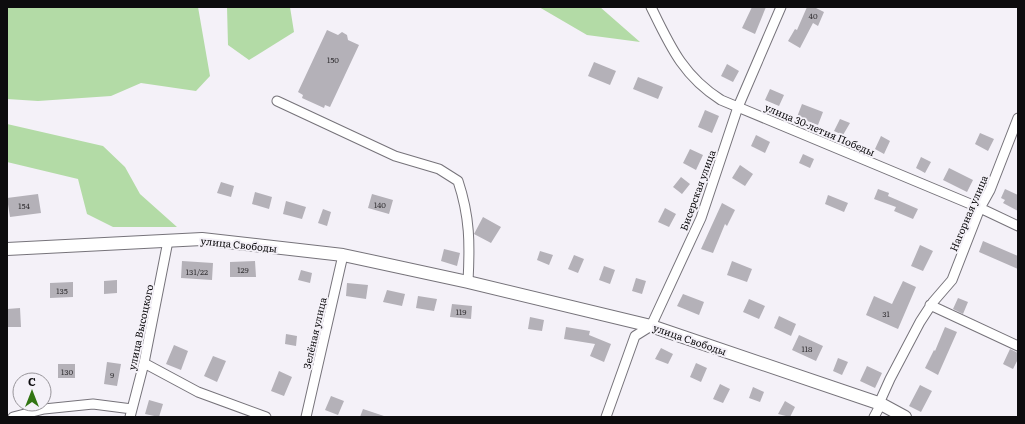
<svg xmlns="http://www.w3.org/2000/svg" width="1025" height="424" viewBox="0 0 1025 424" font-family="Literata,serif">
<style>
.green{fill:#b3dba6}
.building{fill:#b4b1b8}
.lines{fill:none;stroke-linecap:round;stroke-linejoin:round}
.minor-casing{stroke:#76737a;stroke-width:11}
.tertiary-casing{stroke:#76737a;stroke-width:14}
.minor{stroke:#fff;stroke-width:9}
.tertiary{stroke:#fff;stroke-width:12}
.labels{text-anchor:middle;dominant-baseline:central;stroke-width:4;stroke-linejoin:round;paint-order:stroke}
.number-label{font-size:8px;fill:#373538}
.street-label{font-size:10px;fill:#0d0c0e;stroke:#f4f1f8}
</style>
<rect width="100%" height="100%" fill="#f4f1f8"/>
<path class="green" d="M7,7H198L210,76L196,91L141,83L111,96L38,101L7,99Z
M227,7H290L294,32L249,60L228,45Z
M539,7H600L640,42L587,35Z
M7,124L103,146L125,167L140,194L177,227H113L87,214L78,179L7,162Z"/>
<path class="building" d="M752,7H766L755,34L742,28Z
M807,7H814L824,12L818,26L813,23L800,48L788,41L795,29L797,30Z
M327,30L338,35L342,32L347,35L348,40L359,45L330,107L325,105L324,108L302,98L303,95L298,92Z
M594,62L616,71L610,85L588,76Z
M727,64L739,71L733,82L721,76Z
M638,77L663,87L658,99L633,89Z
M770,89L784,95L779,106L765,100Z
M802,104L823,112L818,125L797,117Z
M705,110L719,116L712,133L698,127Z
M840,119L850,123L843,135L834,131Z
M980,133L994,139L988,151L975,144Z
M756,135L770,142L765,153L751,146Z
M881,136L890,141L884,154L875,149Z
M690,149L703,155L696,170L683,163Z
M803,154L814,159L810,168L799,163Z
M921,157L931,162L925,173L916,168Z
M740,165L753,174L745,186L732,178Z
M949,168L973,180L967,192L943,180Z
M681,177L690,184L682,194L673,187Z
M221,182L234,186L231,197L217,193Z
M878,189L889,193L888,196L918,209L913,219L894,211L896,207L874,199Z
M1005,189L1018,195V211L1003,203L1005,200L1001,198Z
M255,192L272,197L269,209L252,204Z
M38,194L41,213L10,217L7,198Z
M372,194L393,200L389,214L368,208Z
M828,195L848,203L844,212L825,204Z
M286,201L306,207L302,219L283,214Z
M722,203L735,210L727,226L725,224L713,253L701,249Z
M665,208L676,214L669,227L658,222Z
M323,209L331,212L327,226L318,223Z
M483,217L501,227L491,243L474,234Z
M983,241L1018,256V269L979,252Z
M920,245L933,251L923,271L911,266Z
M444,249L460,253L457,266L441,261Z
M540,251L553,255L549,265L537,260Z
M574,255L584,259L578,273L568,269Z
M182,261L213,263L212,280L181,278Z
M255,261L256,277H230V262Z
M732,261L752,269L747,282L727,275Z
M604,266L615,270L610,284L599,280Z
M301,270L312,273L310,283L298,280Z
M636,278L646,281L642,294L632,291Z
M117,280V293L104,294V281Z
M903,281L916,287L898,329L866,315L874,296L892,304Z
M73,282V297L50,298V283Z
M347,283L368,285L366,299L346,296Z
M387,290L405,294L402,306L383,302Z
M683,294L704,302L699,315L677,306Z
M418,296L437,299L434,311L416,308Z
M958,298L968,302L963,314L953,309Z
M749,299L765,306L759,319L743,312Z
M452,304L472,306L471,319L450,317Z
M20,308L21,327H7V309Z
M779,316L796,324L791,336L774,328Z
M530,317L544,320L542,331L528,329Z
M566,327L590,331L589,335L611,344L604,362L590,356L595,344L564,339Z
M945,327L957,332L938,375L925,368L934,350L935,351Z
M286,334L297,336L296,346L285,344Z
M799,335L823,346L816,361L792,350Z
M174,345L188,351L181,370L166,364Z
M661,348L673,354L668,364L655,359Z
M1010,349L1018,353V359L1013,369L1003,364Z
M213,356L226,361L217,382L204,376Z
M838,358L848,362L842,375L833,371Z
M107,362L121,364L117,386L104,384Z
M696,363L707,368L701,382L690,377Z
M58,364H75V378H58Z
M867,366L882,373L875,388L860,381Z
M279,371L292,377L284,396L271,391Z
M720,384L730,389L723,403L713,399Z
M920,385L932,391L921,412L909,406Z
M753,387L764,392L760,402L749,398Z
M331,396L344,401L338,415L325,410Z
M149,400L163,404L159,417L145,414Z
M785,401L795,407L790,417L778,414Z
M363,409L384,416L383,417H360Z"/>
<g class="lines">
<g class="minor-casing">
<path id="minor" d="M651,7C670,46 683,76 721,100L980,208L1018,226
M277,101L395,156L439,169L458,181C470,217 470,244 468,282
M930,305L1018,346
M144,363L198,392L266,417
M13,417L44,409L93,404L132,409
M130,417L144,363L168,241
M306,417L343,255
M606,417L635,336L651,326L701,218L738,107L781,7
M874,417L881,404V399L890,379L920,322L933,302L952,280L980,208L990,190L1018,118"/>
</g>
<g class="tertiary-casing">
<path id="tertiary" d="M7,249L202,239L343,255L468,282L651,326L881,404L905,417"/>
</g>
<use href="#minor" class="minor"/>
<use href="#tertiary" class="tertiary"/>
</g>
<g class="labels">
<g class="number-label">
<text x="813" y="15">40</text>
<text x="333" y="59">150</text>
<text x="380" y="204">140</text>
<text x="24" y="205">154</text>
<text x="243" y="269">129</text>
<text x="197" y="271">131/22</text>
<text x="62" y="290">135</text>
<text x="461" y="311">119</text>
<text x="886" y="313">31</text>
<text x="807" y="348">118</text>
<text x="67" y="371">130</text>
<text x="112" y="374">9</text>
</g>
<g class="street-label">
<text transform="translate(820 129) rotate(23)">улица 30-летия Победы</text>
<text transform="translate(697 190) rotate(-70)">Бисерская улица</text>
<text transform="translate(968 213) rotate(-67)">Нагорная улица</text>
<text transform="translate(239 244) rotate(6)">улица Свободы</text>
<text transform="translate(140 327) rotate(-78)">улица Высоцкого</text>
<text transform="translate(314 333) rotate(-77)">Зелёная улица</text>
<text transform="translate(690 339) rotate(19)">улица Свободы</text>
</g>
</g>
<rect width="1025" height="424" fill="none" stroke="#0d0c0e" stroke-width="16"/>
<g transform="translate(32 392)"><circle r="19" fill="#f4f1f8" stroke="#98959a"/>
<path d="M0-3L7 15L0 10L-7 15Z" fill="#327513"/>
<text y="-6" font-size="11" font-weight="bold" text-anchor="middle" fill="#0d0c0e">С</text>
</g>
</svg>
